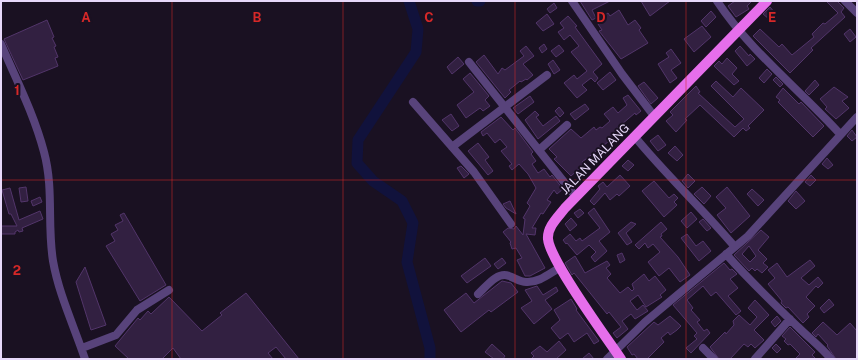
<svg xmlns="http://www.w3.org/2000/svg" width="858" height="360" viewBox="0 0 858 360" font-family="'Public Sans',sans-serif">
<style>
.lines{fill:none;stroke-linecap:round;stroke-linejoin:round}
.river{stroke:#11123c;stroke-width:11}
.building{fill:#322041;stroke:#52356a;fill-rule:evenodd}
.minor{stroke:#58437b;stroke-width:8}
.major{stroke:#e66eeb;stroke-width:10}
.grid{fill:none;stroke:#d62828;stroke-width:1;stroke-opacity:0.55}
.labels{text-anchor:middle;dominant-baseline:central;stroke-width:4;stroke-linejoin:round;paint-order:stroke}
.street-label{font-size:12px;fill:#e7d8fa;stroke:#1a1122}
.grid-label{font-size:13px;text-anchor:middle;font-weight:bold;fill:#d62828;stroke:#1a1122;stroke-width:4;stroke-linejoin:round;paint-order:stroke}
</style>
<rect width="100%" height="100%" fill="#1a1122"/>
<g class="lines">
<path class="river" d="M409,1L418,29L416,52L358,140L357,163L373,181L402,201L413,223L407,262L430,348V359
M477,1H480"/>
</g>
<path class="building" d="M580,1H610L592,10L596,18L592,20Z
M641,1H670L650,16Z
M735,1H752L747,6L749,9L736,17L728,6Z
M826,1H837L844,8L841,12L845,17L811,48L813,50L790,73L753,36L760,29L779,47L782,44L792,55L814,37L812,34L823,23L825,24L838,13Z
M554,3L557,8L550,13L547,9Z
M770,7L775,13L769,19L763,14Z
M619,10L628,25L635,20L641,28L639,30L648,43L621,59L599,31L602,30L596,21L608,13L610,16Z
M711,11L716,17L706,27L701,21Z
M547,14L554,24L543,31L536,23Z
M568,16L577,26L575,27L602,64L593,72L598,78L595,82L591,78L582,85L587,90L577,98L564,83L574,75L577,79L587,71L571,52L579,46L570,35L564,40L558,32L564,28L560,23Z
M47,20L54,37L52,38L56,46L54,47L58,57L55,58L58,66L23,80L4,39Z
M702,26L711,37L694,52L684,39Z
M850,29L856,37L850,42L844,34Z
M544,44L547,49L542,53L539,48Z
M559,45L564,51L556,57L551,51Z
M526,46L534,56L523,64L533,75L527,80L526,79L521,82L520,81L509,90L511,92L505,98L476,62L484,55L498,74L502,68L505,70L524,56L520,51Z
M740,46L749,56L750,54L755,59L747,66L735,51Z
M671,49L681,63L671,70L677,78L670,83L658,64L669,57L666,53Z
M458,57L464,64L452,74L447,67Z
M727,58L737,68L732,74L739,81L734,85L714,66L719,61L722,64Z
M553,60L560,70L554,74L548,64Z
M767,69L772,74L764,83L759,78Z
M610,72L616,80L603,90L597,83Z
M470,73L489,96L485,100L490,106L483,111L480,108L466,118L457,105L474,92L463,79Z
M776,77L783,84L780,87L773,80Z
M815,80L819,85L809,95L805,91Z
M716,81L733,97L741,88L764,110L748,126L750,128L746,131L743,128L734,137L700,105L685,119L687,120L676,132L666,121L673,115L670,112L696,86L700,92L698,93L735,127L744,119L711,86Z
M644,82L658,98L651,104L638,86Z
M834,87L848,97L842,101L849,108L836,119L825,109L827,107L820,99Z
M783,88L799,104L801,102L824,126L813,137L778,102L780,100L776,97Z
M628,95L641,111L636,115L635,113L615,130L620,136L610,144L608,142L582,162L587,168L584,171L580,168L571,176L554,159L557,157L549,149L571,129L581,138L594,127L596,130L600,127L602,128L610,121L604,114L613,107L618,113L627,105L623,98Z
M530,96L534,102L518,114L513,108Z
M585,104L589,109L575,120L570,114Z
M559,107L564,113L560,117L555,111Z
M535,111L539,115L536,117L543,126L556,116L560,121L538,139L525,120Z
M451,114L459,126L452,131L442,120Z
M501,117L513,130L515,128L533,152L531,154L536,161L532,164L538,173L544,169L550,177L552,175L563,189L557,194L554,190L547,200L551,202L543,214L541,213L532,228H536L535,235L526,234L545,268L530,276H525L517,260L522,258L516,248L512,249L510,243L511,242L503,232L508,228L514,229L516,226L523,235L525,219L523,218L530,206L527,203L536,188L528,174L519,164L512,170L509,166L512,164L501,151L507,147L500,139L495,143L487,133L483,136L481,132Z
M852,130L857,137L852,141L847,136Z
M658,135L666,145L658,151L650,141Z
M478,143L489,157L485,160L493,171L488,175L468,151Z
M675,146L683,155L677,161L668,153Z
M827,158L833,165L828,169L822,164Z
M628,160L634,165L628,171L622,166Z
M461,166L469,174L464,178L457,168Z
M688,174L695,181L688,188L682,181Z
M620,175L630,186L619,196L617,194L610,200L605,193L594,205L590,201L600,189L598,186L603,182L607,187Z
M811,175L816,180L810,186L805,182Z
M654,181L669,198L674,194L678,198L674,202L677,205L664,217L642,191Z
M26,187L28,201L21,202L19,188Z
M702,187L711,196L704,204L694,194Z
M727,187L750,216L731,233L717,215L726,208L716,197Z
M10,188L19,220L40,211L43,219L22,228L23,231L19,232L18,230L15,232V234H1V226H17L11,214H9L2,190Z
M752,189L764,200L758,206L747,194Z
M796,191L805,201L796,209L788,201Z
M40,197L42,202L33,206L31,201Z
M510,201L516,214L506,208L503,204Z
M594,208L610,232L599,241L607,251L595,262L591,257L596,252L589,245L577,255L567,243L566,244L563,240L570,234L576,241L580,238L582,241L600,228L588,213Z
M580,209L584,213L578,218L574,213Z
M691,212L697,219L687,228L681,221Z
M124,213L166,285L140,301L106,246L115,241L111,234L118,230L115,225L123,221L120,215Z
M571,218L577,225L570,231L565,224Z
M703,219L711,228L707,231L699,222Z
M631,222L636,224L626,233L632,242L627,245L618,233Z
M661,222L667,229L661,234L662,236L660,237L678,257L690,275L680,282L669,268L659,276L648,262L660,252L653,244L648,248L645,243L639,249L635,245Z
M761,230L769,237L758,250L767,259L763,263L768,267L762,273L757,269L755,271L752,268L749,271L734,255ZM749,246L756,256L750,262L742,254Z
M687,234L696,246L703,241L711,251L699,261L681,238Z
M622,253L625,260L620,263L617,255Z
M575,256L585,273L607,261L610,265L606,268L611,274L607,278L620,293L628,287L632,291L634,289L632,284L644,274L649,281L655,276L666,290L660,295L662,297L646,307L638,295L630,301L637,310L643,305L648,311L635,319L631,314L622,321L628,329L617,338L613,333L621,327L609,312L607,314L574,273L572,275L565,263Z
M485,258L491,266L467,283L461,276Z
M502,258L506,263L498,269L494,264Z
M810,260L815,266L801,278L809,285L818,277L823,283L818,288L816,286L806,297L815,306L807,314L809,317L803,323L788,307L786,308L781,303L782,301L768,284L775,278L768,270L777,263L787,277Z
M724,263L730,270L732,269L737,274L730,279L738,288L728,296L741,311L736,315L716,292L711,296L703,286L687,300L693,308L691,310L700,320L697,322L704,331L707,329L710,333L691,353L686,348L697,339L694,336L697,333L673,305Z
M85,267L106,325L91,330L76,282Z
M502,281L511,283L518,292L491,312L489,310L461,332L444,310L466,293L474,303Z
M537,286L543,295L556,287L558,291L545,300L552,309L534,324L521,308L532,301L525,290Z
M246,293L299,359H286L276,347L268,353L273,359H181L173,348L162,359H129L115,346L138,318L140,320L148,311L151,314L169,297L202,331L222,315L220,313Z
M571,299L577,309L576,310L599,341L594,344L587,333L574,342L568,333L560,339L551,328L560,320L554,310Z
M829,299L834,305L824,313L820,308Z
M755,300L769,315L754,330L764,340L755,348L751,344L748,347L744,344L730,359H719L710,347L725,332L726,334L734,325L733,321L739,315L750,325L757,317L748,308Z
M670,316L681,326L677,330L670,335L668,332L661,338L664,342L647,359H638L634,354L632,355L627,347L654,322L658,325Z
M777,316L781,321L775,327L771,322Z
M823,322L837,335L850,323L857,331V359H836L827,346L828,345L818,334L816,337L812,333Z
M790,327L815,352L812,355L816,359H795L800,354L790,344L788,345L784,341L786,339L782,336Z
M559,341L566,350L556,359H531L534,356L531,353L540,346L547,352Z
M492,344L505,356L503,359H494L485,352Z
M776,344L781,349L777,353L772,348Z
M589,353L594,359H582Z"/>
<g class="lines">
<path class="minor" d="M572,1L622,74L654,116
M717,1C750,51 800,90 840,134
M845,1L857,13
M1,44C16,79 34,114 44,152C54,189 47,224 53,261C59,295 74,326 85,359
M469,62L576,197
M413,102L474,172L511,224
M635,137C666,175 703,209 735,247
M452,147L547,75
M539,150L567,125
M726,254C749,280 773,303 798,327C809,338 821,347 831,359
M478,294C486,287 497,271 509,276C515,278 520,282 526,282C539,283 550,273 561,267
M82,348L116,335L137,310L169,290
M703,348L714,359
M607,359L645,322L748,236L857,117
M755,359L790,319"/>
<path class="major" d="M621,359C606,337 550,261 548,239C547,227 558,217 565,208L767,1"/>
</g>
<path class="grid" d="M172,1V359M343,1V359M515,1V359M686,1V359M1,180H857"/>
<g class="labels">
<g class="street-label">
<text transform="translate(595 159) rotate(-46)">JALAN MALANG</text>
</g>
</g>
<g class="grid-label">
<text x="86" y="22">A</text>
<text x="257" y="22">B</text>
<text x="429" y="22">C</text>
<text x="601" y="22">D</text>
<text x="772" y="22">E</text>
<text x="17" y="95">1</text>
<text x="17" y="275">2</text>
</g>
<rect width="858" height="360" fill="none" stroke="#e7d8fa" stroke-width="4"/>
</svg>
